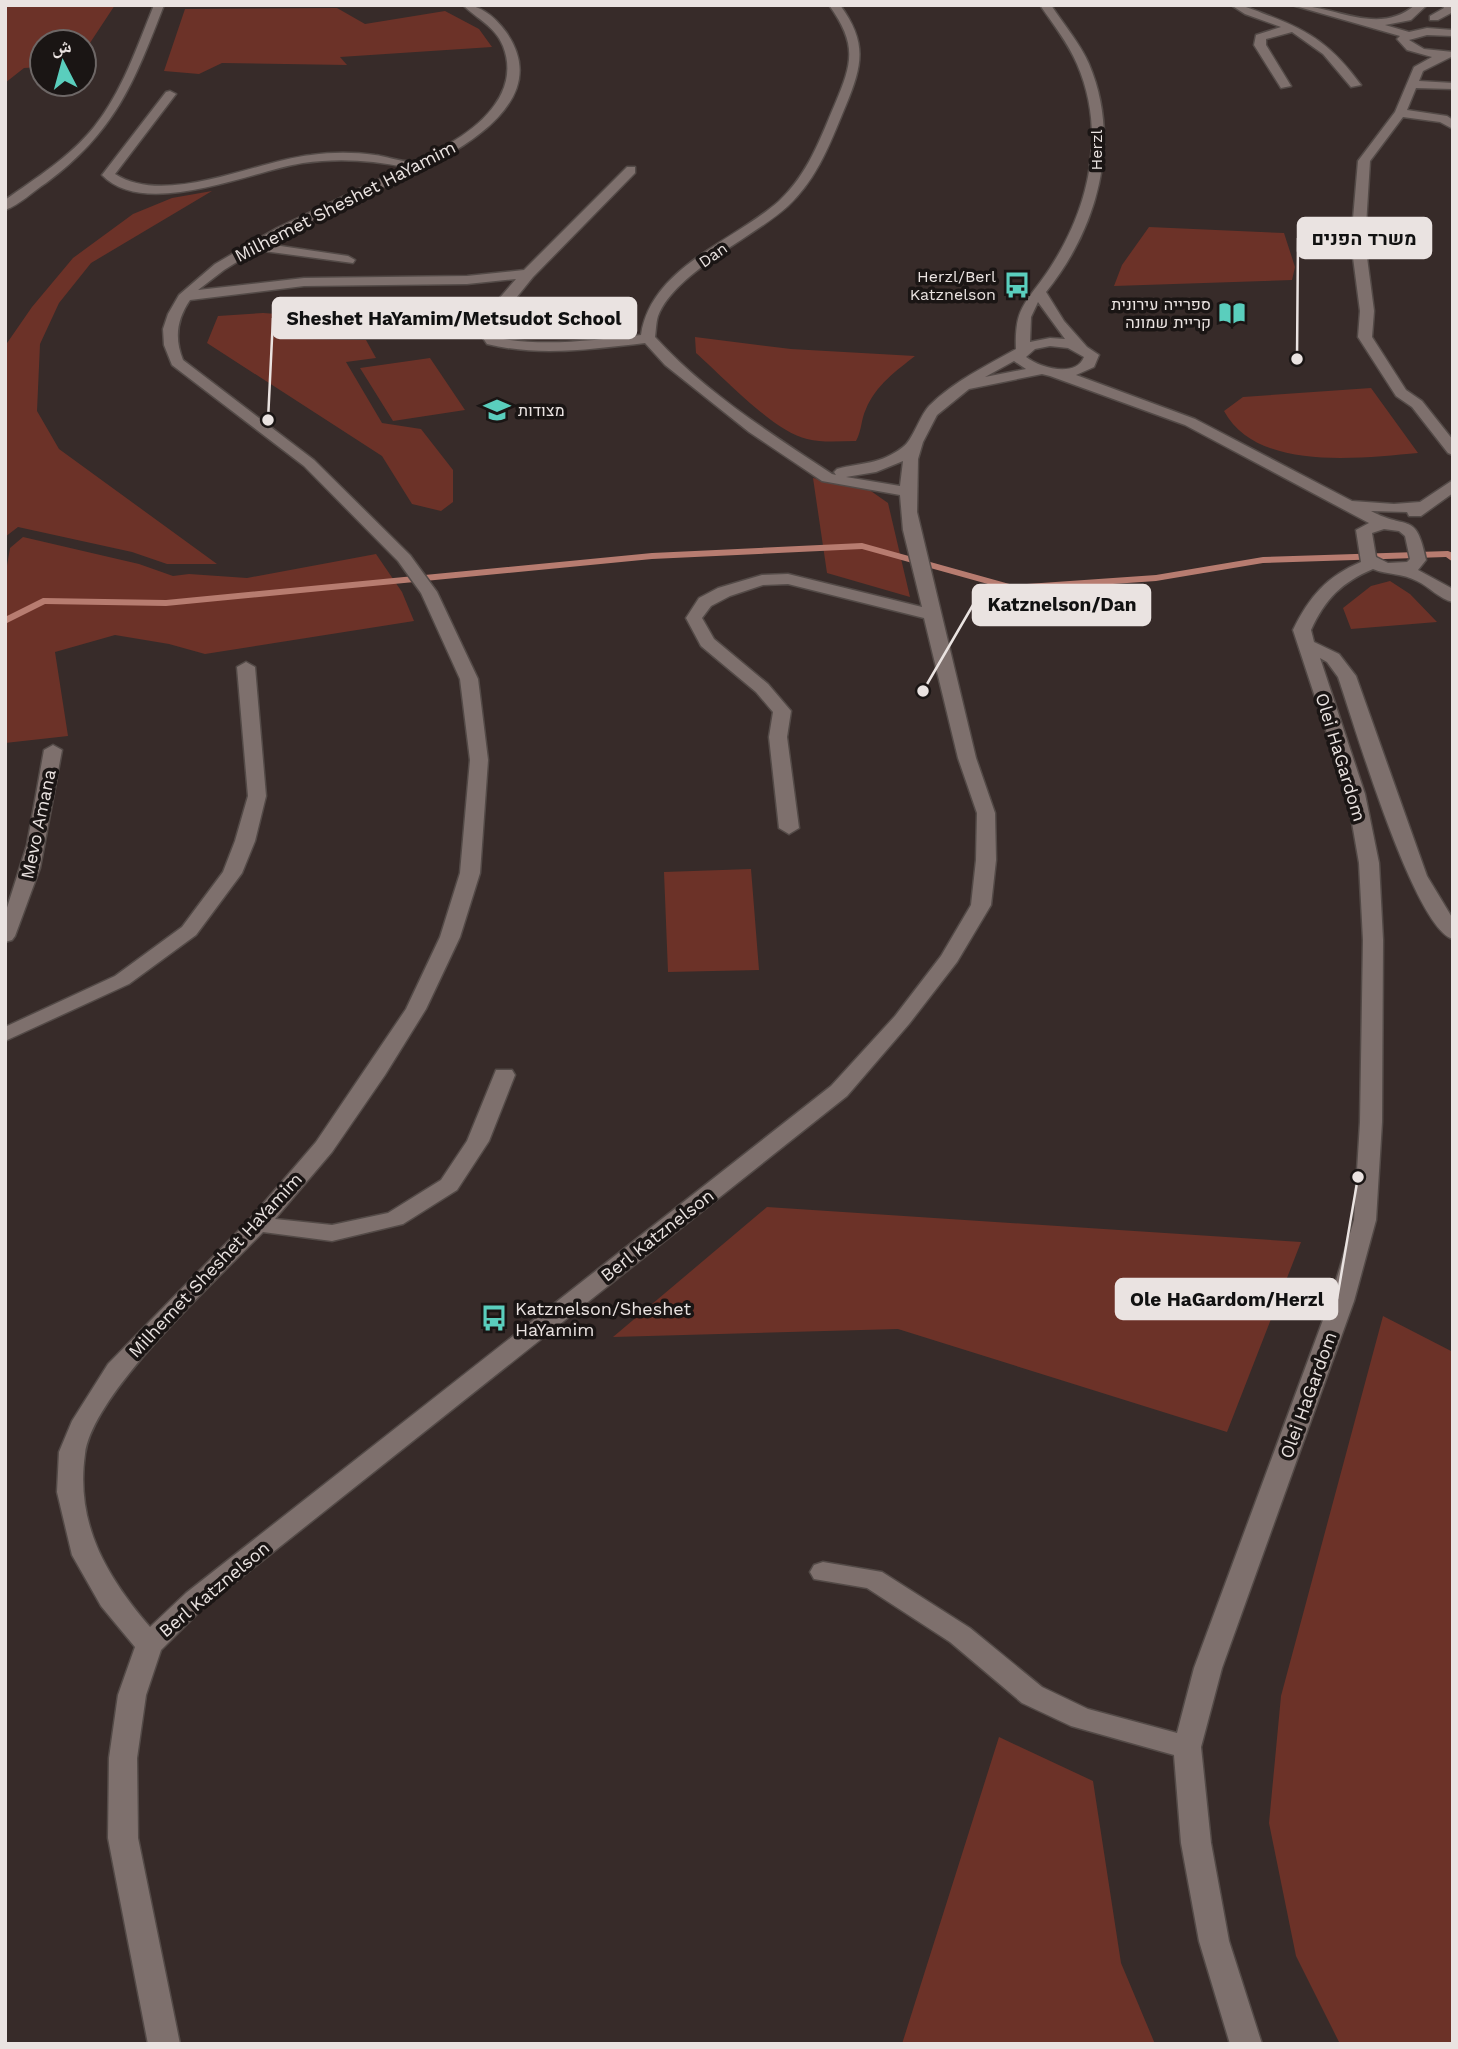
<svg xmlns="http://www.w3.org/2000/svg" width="1458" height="2049" viewBox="0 0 1458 2049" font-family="'Work Sans','Noto Naskh Arabic',Heebo,sans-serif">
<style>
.green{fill:#6c3228}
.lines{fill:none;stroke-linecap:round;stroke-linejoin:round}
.stream{fill:#b77c70;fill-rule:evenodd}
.minor-casing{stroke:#534a47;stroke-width:3}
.minor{fill:#7e706d;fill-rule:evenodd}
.labels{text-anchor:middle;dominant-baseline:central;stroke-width:7;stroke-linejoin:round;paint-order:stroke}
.far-street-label{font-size:16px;fill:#eae3e1;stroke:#1a1514}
.far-poi-label{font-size:16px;fill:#eae3e1;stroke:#1a1514;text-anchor:end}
.street-label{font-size:18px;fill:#eae3e1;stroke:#1a1514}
.poi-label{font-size:18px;fill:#eae3e1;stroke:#1a1514;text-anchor:start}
.leader{fill:none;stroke:#eae3e1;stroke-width:2.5}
.callout-dot{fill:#eae3e1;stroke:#1a1514;stroke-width:2.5}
.callout{fill:#eae3e1;stroke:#eae3e1;stroke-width:2.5}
.callout-label{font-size:19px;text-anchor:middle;font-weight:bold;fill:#111}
</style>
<rect width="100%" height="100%" fill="#372b29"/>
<path class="green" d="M5,5H115L84,52V42H42V67L24,68L5,83Z
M337,8L365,24L445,11L479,29L492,47L340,57L347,65L222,63L199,74L164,71L185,9Z
M212,191L91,263L59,303L40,344L37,411L59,449L217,564H167L132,552L18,527L5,537V346L32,307L73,258L133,214L172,198Z
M1149,227L1284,233L1295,267L1292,280L1114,286L1122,265Z
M263,313L306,316L298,339L366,340L376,358L346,362L382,423L421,429L453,470V502L441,511L412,504L382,456L207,343L218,316Z
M695,337L791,349L915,356C896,371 876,385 866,409C861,419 862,430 856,441C840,441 823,443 807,439C774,432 722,376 696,353Z
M430,358L465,410L393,421L360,368Z
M1371,388L1418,453C1360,458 1257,472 1224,411L1243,397Z
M813,478L868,489L888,503L910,597L827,573Z
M23,537L139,564L173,576L189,574L247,578L376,554L402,592L414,621L205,654L169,644L115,635L55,652L68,736L5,743V577L10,548Z
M1390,581L1410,594L1437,622L1351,629L1343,608L1371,586Z
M751,869L759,970L668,972L664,872Z
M767,1207L1301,1242L1227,1432L898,1329L613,1337Z
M1383,1316L1453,1352V2044H1340L1296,1956L1269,1823L1281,1696Z
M999,1737L1093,1781L1121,1963L1155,2044H902Z"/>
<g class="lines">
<path class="stream" d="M862,543L1013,585L1156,575L1263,557L1448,551L1453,553V562L1446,557L1263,563L1156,581L1013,591L862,549L652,559L166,606L45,604L5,624V617L43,598L166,600L652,553Z"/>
<g class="minor-casing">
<path id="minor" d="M154,5H164C134,83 115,132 46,183C33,191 20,205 5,210V200C36,178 70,157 94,127C122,92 137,47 154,5Z
M463,5C481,5 495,17 506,32C564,114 422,169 368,194C334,210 300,226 267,244L348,256L355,260L353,263L256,250L224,270L198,290L304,278L467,276L524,270L627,167H635V173L533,277L491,329L497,338C545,347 593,340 641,335C651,267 733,242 779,201C808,174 820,139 835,104C853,62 857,44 829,5H840C867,42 863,64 846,105C831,141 818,178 788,206C753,238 675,272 658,316C656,322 656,331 655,337C705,392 770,433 832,474L836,475L834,472L837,469C862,462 880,465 903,447C913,440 919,417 929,406C954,381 986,366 1016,349C1014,305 1028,302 1050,268C1089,208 1107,133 1077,64C1068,43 1053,24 1040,5H1051C1064,25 1080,43 1089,64C1122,142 1097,229 1046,292L1064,321L1087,347L1099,355L1094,367L1076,375L1195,419L1352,501L1394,504L1420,502L1453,480V493L1421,516H1409L1407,512L1371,511C1408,531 1416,510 1426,560L1418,570L1453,589V602C1439,599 1430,587 1417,581C1402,573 1387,575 1373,569C1342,582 1325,599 1311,630L1314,642L1339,654L1356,676L1427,876L1453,919V939C1414,929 1353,720 1338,677L1327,662L1320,658L1365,794L1379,863L1383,940L1382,1122L1376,1220L1354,1301L1222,1668L1201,1747L1211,1843L1229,1941L1262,2044H1230L1199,1941L1181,1843L1174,1755L1071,1726L1022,1703L950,1642L867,1588L814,1579L810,1572L814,1565L823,1562L882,1572L970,1628L1042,1687L1088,1709L1177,1733L1194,1668L1330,1301L1354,1220L1360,1122L1363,940L1359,863L1347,794L1293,630C1309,597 1327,576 1361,562L1356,530L1369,523L1185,425L1050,376L1042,374L969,389L937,415L923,442L918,459L917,512L976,758L995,813L996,860L991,905L957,962L909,1024L847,1096L204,1607L161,1650L146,1695L137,1758L138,1838L180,2044H148L108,1838L109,1758L118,1695L135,1647L101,1606L72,1555L57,1492L59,1452L72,1421L108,1364L250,1219L316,1142L406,1009L440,937L460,873L470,760L460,679L421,593L398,561L304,466L172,365L164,345L163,329L168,314L179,295L215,264L277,228L405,167C371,160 337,158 303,163C251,171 145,220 102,175L166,92L170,91L176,94L115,174C166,207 255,161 311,155C332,152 354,152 375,155C386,156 406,164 416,161C426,159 436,151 445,146C480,127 521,92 503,46C495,26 477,19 463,5ZM516,279L484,316L477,329L487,344C540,357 592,349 645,343L665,365L749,432L822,481L900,495L903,530L922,607L788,574L762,575L718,588L699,598L686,618L701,646L756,692L773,712L769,737L779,828L789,834L799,828L787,737L791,711L768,684L714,639L702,618L711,606L730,596L763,585L788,584L924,618L958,758L977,813L976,860L971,905L941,956L895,1016L831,1086L186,1593L150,1627C107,1577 75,1524 85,1454C93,1392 217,1280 263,1232L332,1241L403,1224L457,1190L489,1141L515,1075L512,1070H496L467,1141L441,1180L388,1213L332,1225L275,1219L332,1152L385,1075L426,1009L460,937L480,873L488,760L478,679L437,592L410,555L314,460L183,360C174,338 177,319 190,300L304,286L467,284ZM1038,302L1065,339L1050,338L1030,342L1031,317ZM1050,346L1068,348L1084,357C1076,378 1040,368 1026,357L1035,349ZM1014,361L1026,369L985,377ZM903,461L900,486L846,477L876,472ZM1384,529L1399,531L1405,536L1410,559L1407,562L1388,563L1376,557L1372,533Z
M1231,5C1245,5 1254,10 1267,15C1311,31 1333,47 1361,85L1351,87L1323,54L1292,32L1266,39V45L1291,86L1281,88L1254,45L1256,35L1281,27L1245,14Z
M1292,5C1335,5 1378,37 1415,5H1427L1411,20L1385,25L1409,32L1427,28L1453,30V36L1427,35L1409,40L1424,49L1453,52V56L1423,71L1419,81L1453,83V89L1416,88L1407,110L1447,116L1453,120V129L1440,122L1403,117L1370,161L1365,242L1374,311L1372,337L1406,390L1422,401L1453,440V455L1448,453L1412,407L1396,396L1358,337L1360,311L1351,242L1358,161L1395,112L1414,67L1432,57L1407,50L1397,39L1400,36Z
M1442,5H1453V12L1438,20H1430V16L1444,8Z
M246,662L255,667L266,796L255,841L242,873L196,935L129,984L5,1041V1027L115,976L182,927L223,872L235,841L248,796L237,667Z
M53,745L62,750L40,868L15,936L12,940L5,942V914L27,845L44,750Z"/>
</g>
<use href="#minor" class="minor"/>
</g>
<defs>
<g id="bus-bare" transform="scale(2.1)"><path d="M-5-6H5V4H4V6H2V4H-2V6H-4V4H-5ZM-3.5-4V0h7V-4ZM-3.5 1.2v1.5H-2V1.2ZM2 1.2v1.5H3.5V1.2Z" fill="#5acebd" stroke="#1a1514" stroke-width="2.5" paint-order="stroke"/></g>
<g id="library-bare" transform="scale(2.1)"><path d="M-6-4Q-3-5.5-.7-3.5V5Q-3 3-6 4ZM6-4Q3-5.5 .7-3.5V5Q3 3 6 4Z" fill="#5acebd" stroke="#1a1514" stroke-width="2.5" paint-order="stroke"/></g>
<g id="school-bare" transform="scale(2.1)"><path d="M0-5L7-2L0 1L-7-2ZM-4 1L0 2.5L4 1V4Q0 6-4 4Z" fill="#5acebd" stroke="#1a1514" stroke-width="2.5" paint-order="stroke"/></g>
</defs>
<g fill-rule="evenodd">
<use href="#bus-bare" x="1017" y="285"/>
<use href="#library-bare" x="1232" y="313"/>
<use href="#school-bare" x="497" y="410"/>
<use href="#bus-bare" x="494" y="1318"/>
</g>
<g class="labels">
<g class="far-street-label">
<text transform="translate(1096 150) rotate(-90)">Herzl</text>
<text transform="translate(713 255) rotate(-35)">Dan</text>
</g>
<g class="far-poi-label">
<text x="996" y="276">Herzl/Berl<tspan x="996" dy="18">Katznelson</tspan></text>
<text x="1211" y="304">ספרייה עירונית<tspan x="1211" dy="18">קריית שמונה</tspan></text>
<text x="518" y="410" text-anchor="start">מצודות</text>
</g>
<g class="street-label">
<text transform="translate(345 201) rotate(-27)">Milhemet Sheshet HaYamim</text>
<text transform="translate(1341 757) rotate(73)">Olei HaGardom</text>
<text transform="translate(38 824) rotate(-78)">Mevo Amana</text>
<text transform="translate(657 1235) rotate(-38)">Berl Katznelson</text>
<text transform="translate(215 1265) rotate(-47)">Milhemet Sheshet HaYamim</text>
<text transform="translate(1308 1395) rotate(-70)">Olei HaGardom</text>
<text transform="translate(214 1589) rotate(-40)">Berl Katznelson</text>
</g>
<g class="poi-label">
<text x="515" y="1308">Katznelson/Sheshet<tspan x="515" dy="21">HaYamim</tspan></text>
</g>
</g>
<path class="leader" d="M1297 359L1298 238M268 420L273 318M923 691L973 605M1358 1177L1337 1299"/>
<g class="callout-dot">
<circle cx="1297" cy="359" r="7"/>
<circle cx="268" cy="420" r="7"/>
<circle cx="923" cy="691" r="7"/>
<circle cx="1358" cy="1177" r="7"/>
</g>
<g class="callout">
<rect x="1298" y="218" width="133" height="40" rx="7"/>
<rect x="273" y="298" width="363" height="40" rx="7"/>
<rect x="973" y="585" width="177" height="40" rx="7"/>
<rect x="1116" y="1279" width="221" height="40" rx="7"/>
</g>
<g class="callout-label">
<text x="1364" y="245">משרד הפנים</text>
<text x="454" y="325">Sheshet HaYamim/Metsudot School</text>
<text x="1062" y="611">Katznelson/Dan</text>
<text x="1227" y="1306">Ole HaGardom/Herzl</text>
</g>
<rect width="1458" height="2049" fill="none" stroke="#eae3e1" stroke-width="14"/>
<g transform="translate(63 63) rotate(354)"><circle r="33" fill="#1a1514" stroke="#6d6766" stroke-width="2"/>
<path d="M0-5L12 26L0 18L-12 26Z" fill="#5acebd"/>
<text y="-10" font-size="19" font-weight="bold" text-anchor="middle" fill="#eae3e1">ش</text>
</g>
</svg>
